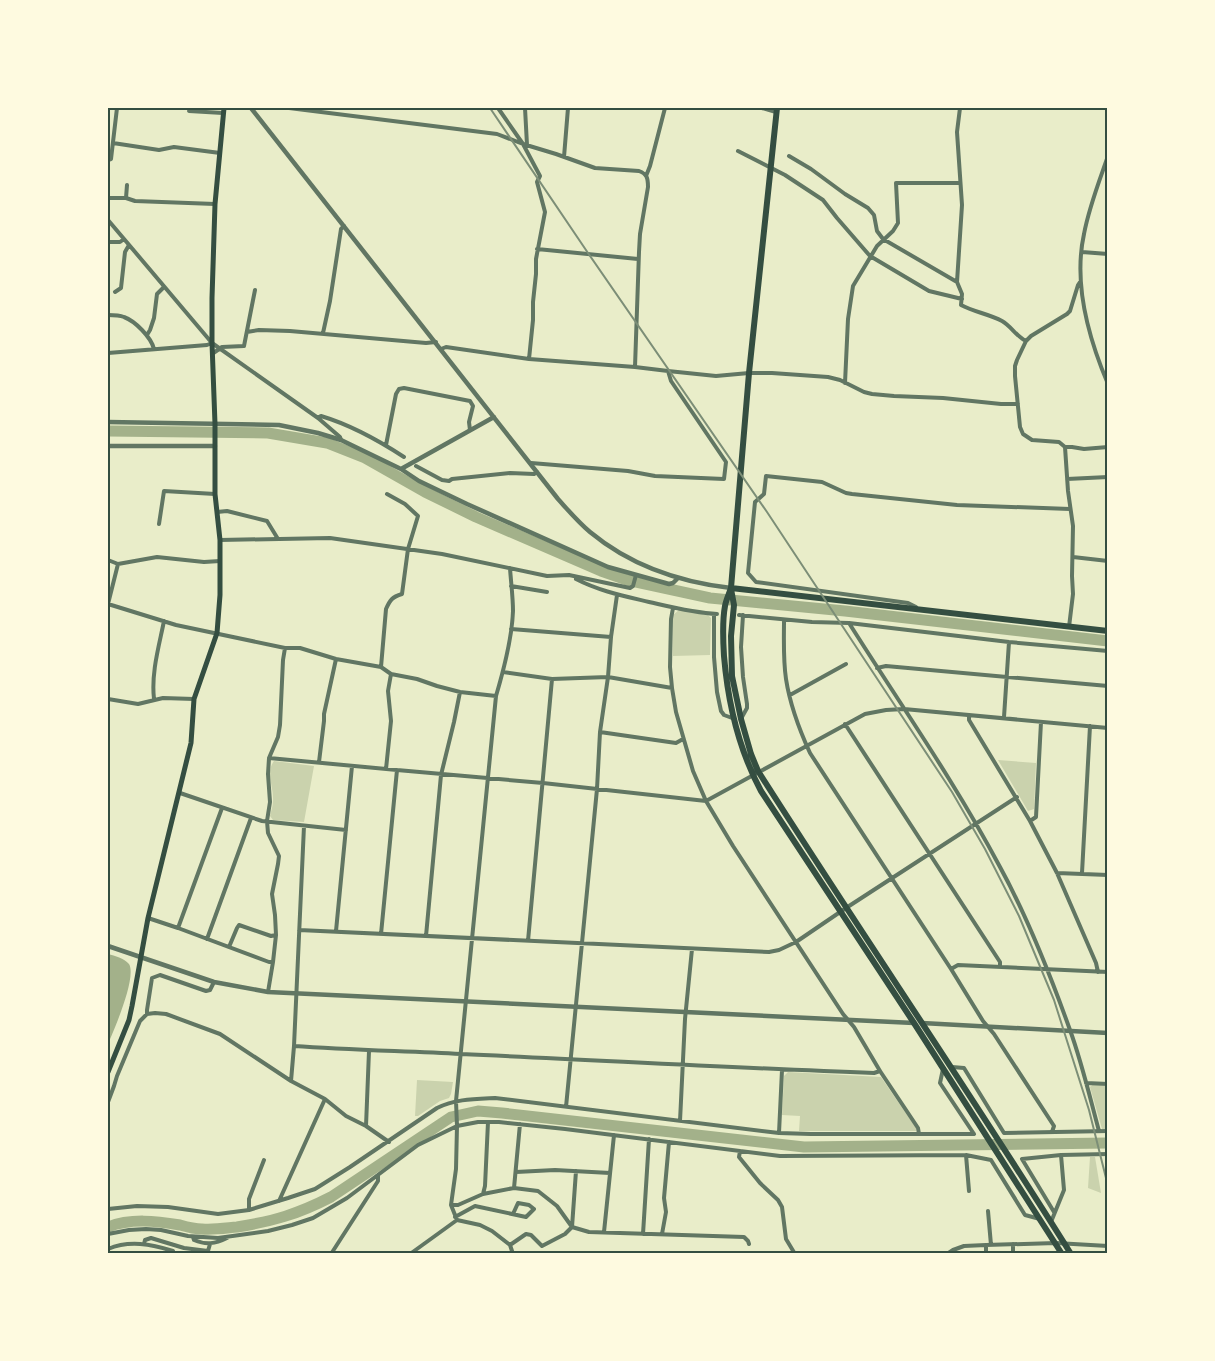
<svg xmlns="http://www.w3.org/2000/svg" width="1215" height="1361" viewBox="0 0 1215 1361" font-family="'Open Sans',sans-serif">
<style>
.green{fill:#cad2ad}
.water{fill:#a3b18a}
.lines{fill:none;stroke-linecap:round;stroke-linejoin:round}
.river{stroke:#a3b18a;stroke-width:11}
.minor{stroke:#617663;stroke-width:4}
.tertiary{stroke:#617663;stroke-width:4.5}
.secondary{stroke:#344e41;stroke-width:5}
.trunk{stroke:#344e41;stroke-width:6}
.rail{stroke:#7c8e77;stroke-width:2}
.neatline{fill:none;stroke:#344e41;stroke-width:2}
</style>
<rect width="100%" height="100%" fill="#e9edc9"/>
<path class="green" d="M679,610L708,615L711,618L710,655L673,656V615Z
M998,760L1036,763L1034,809L1028,811Z
M274,761L314,766L304,822L273,820L270,816C271,811 273,806 273,801C274,787 265,773 274,761Z
M788,1072L881,1077L916,1128V1131H799L800,1116L782,1115L784,1076Z
M417,1080L453,1082L451,1094L449,1098L440,1101L418,1116H415Z
M1093,1084L1107,1086V1129H1102L1090,1087Z
M1090,1157H1095L1101,1193L1088,1188Z"/>
<path class="water" d="M108,954C115,956 124,958 129,964C137,977 114,1030 108,1044Z"/>
<g class="lines">
<path class="river" d="M108,431L268,433L327,443L365,458L425,492L476,517L601,571L627,580L710,598L845,611L1108,641
M108,1227C131,1218 156,1221 180,1225C187,1227 195,1229 202,1229C214,1230 226,1228 237,1227C274,1221 298,1214 331,1197L451,1117L478,1111L502,1113L804,1147L1108,1143"/>
<path class="minor" d="M289,108L497,134L523,144L556,154L595,168L639,171C647,174 648,178 648,187L640,234L639,252L635,367
M498,108L523,144L540,176L537,182L545,212L536,259V274L533,302V320L529,359
M525,108L527,145
M762,108L776,112
M960,108L957,132L962,205L957,282L962,294L961,305C974,312 989,314 1002,321C1011,326 1017,337 1026,341
M189,111L223,113
M113,143L159,150L174,147L220,153
M738,151L785,175L823,200L837,218L870,256L929,291L962,299
M789,156L811,169L845,194L868,208L874,215L877,231L883,239L957,282
M1108,156C1099,182 1089,207 1084,234C1073,284 1088,337 1108,384
M564,157L568,108
M108,160L111,159L117,108
M646,176L650,166L665,108
M108,198H126L135,201L215,204
M126,198L127,185
M108,220L212,343L318,418L340,437L341,440
M108,242H120L124,239
M537,249L638,259
M1082,252L1108,254
M115,292L121,288L125,252L129,245
M108,315C113,315 119,315 124,317C135,321 151,337 154,349
M247,332L259,330L290,331L426,343L436,342
M323,333L330,301L341,229L344,226
M147,335L150,330L154,318L157,294L164,287
M441,349L446,347L529,359L635,367L668,371L716,376L749,373H772L828,377L840,380L864,392L872,394L894,396L943,398L1001,404H1018
M108,353L207,345L212,343
M212,354L222,347L244,346L255,290
M845,383L848,319L853,286L877,246L893,231L898,223L896,183H960
M318,418L321,416C351,425 378,440 404,457
M386,445L396,394L399,389L404,388L470,401L473,406L469,422L470,430
M1065,447H1072L1084,449L1108,447
M531,463L628,471L655,476L724,479L726,462L671,381L668,371
M416,466L442,480L449,481L452,479L510,473L534,474L537,472
M1067,479L1108,477
M217,512L227,511L267,521L278,539
M159,524L164,491L215,494
M220,540L330,538L442,554L547,576L569,575L630,588L633,586L636,575
M1073,557L1108,561
M108,560L118,564
M576,579C599,591 624,596 649,602C671,607 694,613 717,614
M511,586L547,592
M108,604L176,625L285,648H300L336,659L381,667L391,674L417,679L437,686L460,692L496,696
M108,604L118,564L157,557L204,562L220,561
M916,607L908,603L756,582L748,573L755,502L764,494L766,476L822,482L846,493L852,494L957,505L1070,509
M673,608L671,619L670,667L672,688L676,712L693,771L706,801L733,846L843,1014L854,1027L880,1071L918,1128L919,1134
M714,614V657L717,692L721,711L724,715L732,718
M739,615L812,622L849,623L1009,642L1108,651
M784,620C784,639 783,659 786,679C790,705 799,729 810,753L951,969L983,1021L994,1034L1054,1126L1052,1132
M849,623C900,704 955,782 1000,867C1028,918 1050,974 1070,1030C1082,1063 1090,1098 1099,1131
M1069,627L1073,594L1072,576L1073,526L1068,491L1065,447L1059,442L1032,440L1023,434L1020,427L1015,376V366L1017,360L1026,341L1031,336L1067,314L1070,311L1078,285L1080,282
M511,629L611,637
M381,667L386,609C390,600 392,597 402,594L408,549L418,516L405,504L387,494
M877,668L886,666L1108,686
M503,672L552,679L608,677L672,688
M790,695L846,664
M108,699L138,704L163,698L194,699
M154,699C151,673 159,646 164,621
M969,715V720L1030,821L1057,873L1096,963L1098,972
M742,717L747,708V704L743,677L741,647L743,615
M1004,717L1009,642
M845,724L1000,962V967
M600,732L676,743L683,739
M269,758L397,770
M319,762L324,721V714L336,659
M386,769L391,721L388,691L391,674
M180,793L262,821L346,830
M1030,821L1036,817L1041,722
M304,826L294,1046L291,1081L325,1099L346,1116L366,1126L389,1142
M1057,873L1108,875
M1082,873L1090,726
M148,918L178,928L269,962H273
M178,928L222,808
M299,930L769,952L779,950L796,942L846,908L1017,797
M336,931L352,766
M381,934L397,770L543,783L706,801L865,714L886,710L904,709L1108,728
M426,936L441,775L454,722L460,692
M207,939L251,818
M528,941L552,679
M229,947L237,928L239,925L271,936L276,935
M951,969L958,965L1108,972
M268,992L273,962L276,935L275,915L272,894L278,864L279,856L268,833L267,821L270,802L268,774L269,758L278,737L280,725L283,660L285,648
M147,1014V1010L152,978L160,975L206,991L210,990L214,982
M294,1046C350,1050 405,1051 461,1054C598,1060 736,1068 874,1073L880,1071
M952,1067L964,1068L1004,1133L1108,1131
M943,1069L940,1083L974,1134
M1086,1083L1108,1084
M108,1102L114,1086L117,1076L140,1021L147,1014L155,1013L166,1014L220,1034L291,1081
M566,1107L597,789L600,732L608,677L611,637L617,595
M680,1121L685,1019L692,949
M366,1126L369,1051
M779,1133L782,1070
M740,1151L739,1157L760,1183L778,1200L782,1207L786,1239L795,1254
M966,1155L969,1191
M516,1172L555,1170L610,1173
M514,1188L520,1124
M483,1194L514,1188L538,1191L557,1206L572,1227L589,1232L744,1237L748,1241L749,1244
M279,1201L325,1099
M451,1205H458L483,1194L485,1186L488,1122
M108,1209L137,1206L168,1207L218,1214L249,1210L288,1198L315,1189L350,1167L437,1108C455,1099 474,1099 495,1098L779,1133L811,1134H974
M249,1210V1199L264,1160
M988,1211L991,1245
M1054,1212L1022,1159L1061,1155L1108,1154
M455,1217L475,1206L526,1217L534,1209L529,1205L518,1203L513,1214
M457,1220L451,1205L456,1169L457,1126L456,1101L496,696C504,669 512,639 513,611C513,597 511,583 510,568
M1051,1222L1064,1190L1061,1155
M604,1232L614,1135
M108,1234L129,1230L146,1229L161,1230L188,1236L218,1238L268,1231L292,1225L313,1218L347,1198L418,1145L457,1126L478,1122H499L565,1129L780,1156L966,1155L991,1160L1025,1215L1040,1219
M643,1234L649,1139
M662,1234L666,1212L664,1198L669,1142
M193,1237L194,1240C206,1245 215,1244 227,1238
M144,1244L145,1240L151,1238L184,1248L208,1251L210,1244
M1013,1244V1254
M510,1245L526,1234L531,1235L542,1246L565,1234L572,1227L576,1171
M986,1245V1254
M108,1249C129,1240 151,1244 173,1251
M331,1254L378,1181V1175
M410,1254L457,1220L480,1225L492,1231L510,1245L513,1254
M947,1254L953,1250L964,1246L986,1245L1056,1243L1108,1246"/>
<path class="tertiary" d="M251,108L558,499C568,510 578,522 590,532C631,566 678,582 731,588
M108,422L279,425L318,433L341,440L401,469L419,481L467,504L608,567L669,584L673,583L677,579
M108,446H215
M401,469L494,417
M108,946L214,982L268,992L914,1023
M922,1023L1108,1033"/>
<path class="secondary" d="M108,1072L129,1020L132,1006L148,918L191,743L194,699L217,633L220,595V540L215,494V424L212,343V298L215,204L224,108"/>
<path class="trunk" d="M777,108L749,373L731,588C729,594 726,600 725,606C722,622 723,640 724,656C728,704 738,748 761,791L914,1023L1062,1254
M731,588L1108,631
M731,589L734,605L731,636L732,676L741,719L751,754L758,771C861,933 969,1091 1071,1254"/>
<path class="rail" d="M490,108L588,253L767,512L952,792L985,849L1019,916L1054,1000L1089,1110L1108,1186"/>
</g>
<rect width="1215" height="1361" fill="none" stroke="#fefae0" stroke-width="218"/>
<rect x="109" y="109" width="997" height="1143" class="neatline"/>
</svg>
